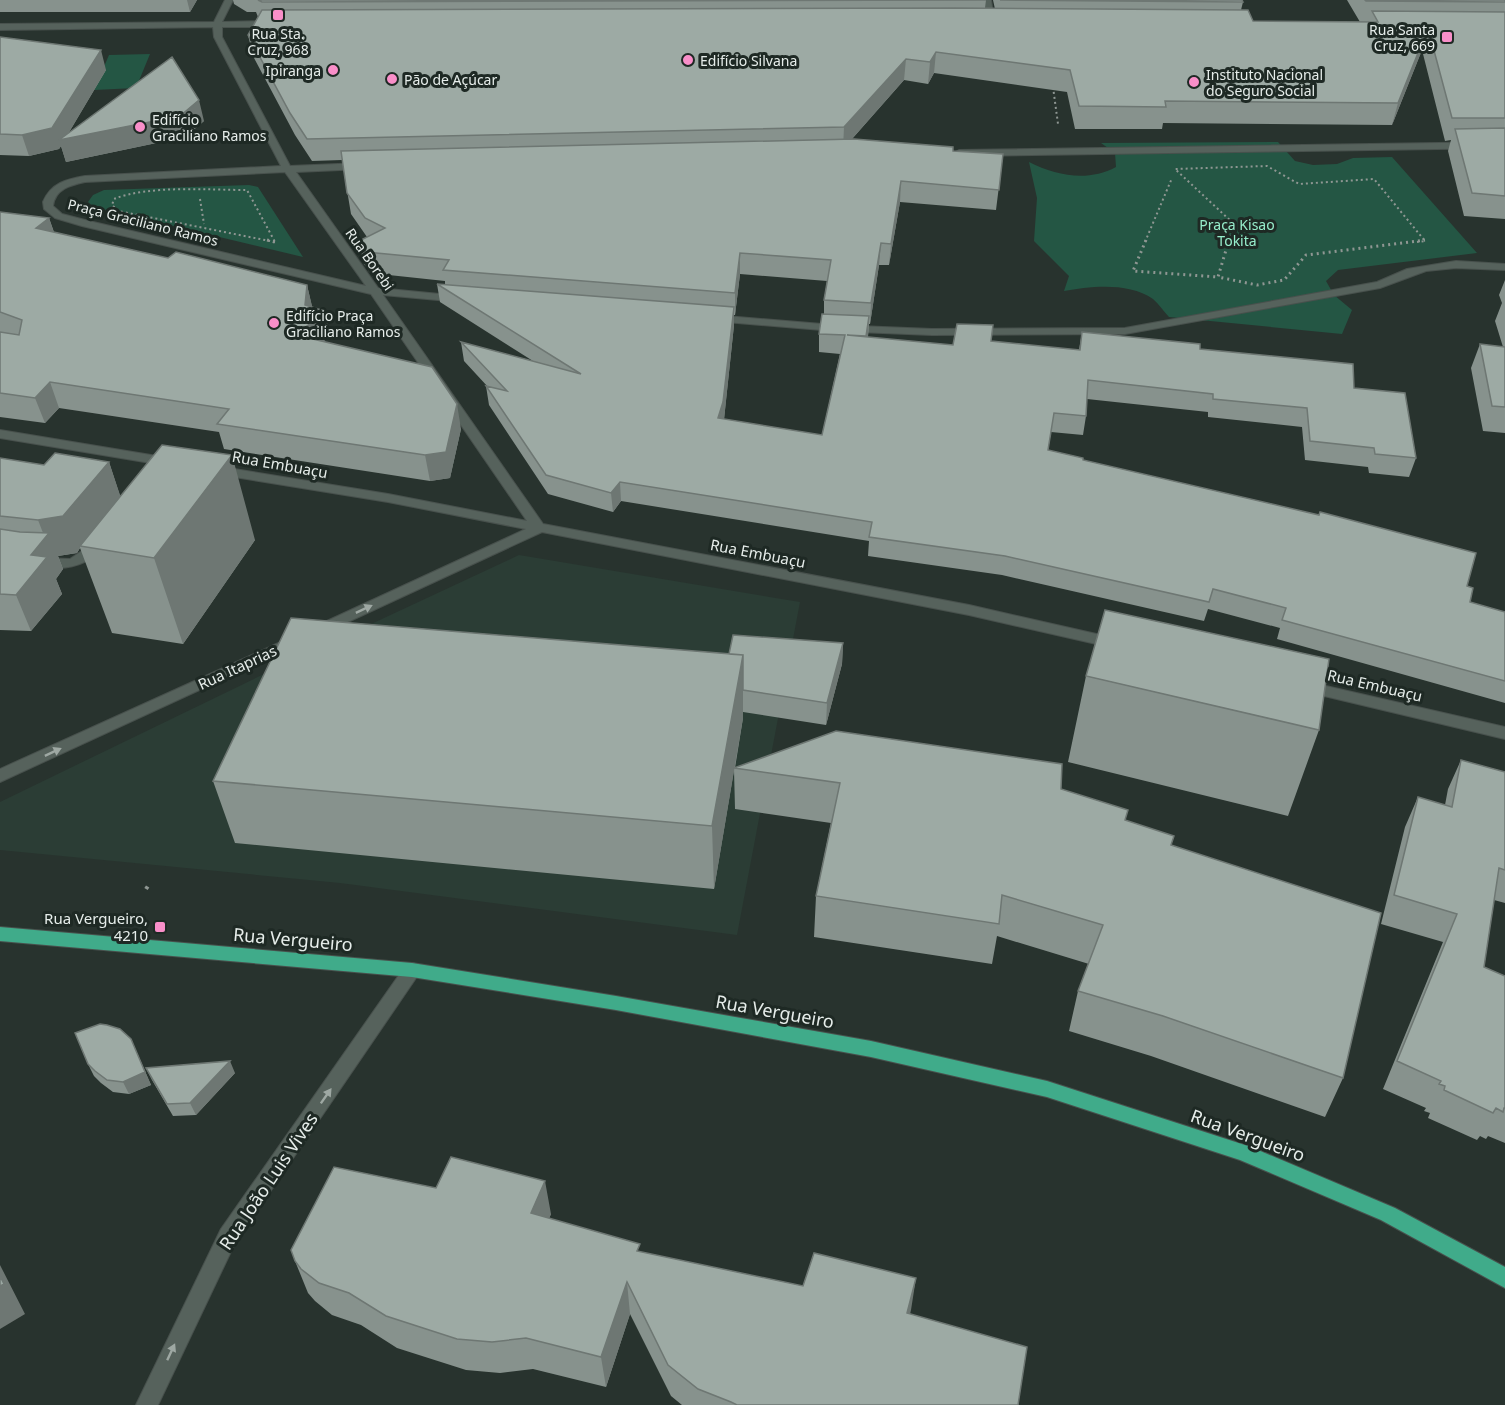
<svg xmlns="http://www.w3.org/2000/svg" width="1505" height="1405" viewBox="0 0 1505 1405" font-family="'Noto Sans',sans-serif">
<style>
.built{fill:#2b3d35}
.green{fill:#245644}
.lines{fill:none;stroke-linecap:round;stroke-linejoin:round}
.minor-casing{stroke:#48514d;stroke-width:2}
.major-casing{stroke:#48514d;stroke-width:2}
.path-far2{stroke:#8f9793;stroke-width:2;stroke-dasharray:2 3;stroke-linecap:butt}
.path-far1{stroke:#8f9793;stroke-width:3;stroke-dasharray:2 4;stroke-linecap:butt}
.path{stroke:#8f9793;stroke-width:4;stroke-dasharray:3 4.5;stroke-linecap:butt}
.minor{fill:#56625c;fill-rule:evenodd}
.major{fill:#40ab8a;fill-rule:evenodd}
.wall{fill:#87928d;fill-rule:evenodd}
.shaded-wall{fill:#6e7773}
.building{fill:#9daaa4;stroke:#6e7773;stroke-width:1.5}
.oneway{fill:#9ea8a3}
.poi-dot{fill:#f98fc9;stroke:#1e2924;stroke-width:2}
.labels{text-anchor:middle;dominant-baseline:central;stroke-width:6;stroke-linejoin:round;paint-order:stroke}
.far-poi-label{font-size:14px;fill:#e6edea;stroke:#1e2924;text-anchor:start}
.far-street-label{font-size:14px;fill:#e6edea;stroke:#1e2924}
.far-park-label{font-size:14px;fill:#96edcb;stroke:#1e2924}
.street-label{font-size:15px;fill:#e6edea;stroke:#1e2924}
.poi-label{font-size:15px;fill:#e6edea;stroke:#1e2924;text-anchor:end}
.near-street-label{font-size:18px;fill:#e6edea;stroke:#1e2924}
</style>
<rect width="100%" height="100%" fill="#28332e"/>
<path class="built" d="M519,555L800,602L737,935L340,883L0,850V802L264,674Z"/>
<path class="green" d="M150,54L136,88L94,90L109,55Z
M1278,142L1295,161L1313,165L1337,164L1353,158L1392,157L1477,253L1338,270L1326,281L1334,295L1352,310L1342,334L1169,317C1164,312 1159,304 1153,299C1129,282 1091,286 1064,291L1069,276L1034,241L1037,198L1029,162C1057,176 1088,182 1116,167L1115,153L1101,143Z
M249,185L258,187L303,257L94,207L88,202L93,195L104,190Z"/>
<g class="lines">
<g class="minor-casing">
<path id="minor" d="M225,0H233L222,22L275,21L279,24L275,27H222V37L290,166L362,163L367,166L362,169L296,172L378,288L460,296L466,299L460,302L383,295L543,524L969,605L1114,638L1119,640L1121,643L1119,646L1114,648L969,615L542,532L324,633H314L312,630L314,627L526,529L388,502L216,474L210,470L211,467L216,466L388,494L527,521L371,294L82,226L55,218L44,209L43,202C51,183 67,179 85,176L281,166L214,37L213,27L0,30V24L214,22ZM285,172L366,286L89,221L62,214L53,206C55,189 71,185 85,182Z
M983,0H991L995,26L988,24Z
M1505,142V148L959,156L954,153L959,150Z
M1456,261L1505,264V270L1456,268L1426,271L1380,288L1125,334L932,335L834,331L714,321L708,318L714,315L834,325L932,329L1125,328L1377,282L1407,269Z
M0,430L169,458L175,462L169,466L0,438Z
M98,540L103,541L105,544C88,567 64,572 37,565L35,562L42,558L70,559Z
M294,636L301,641L299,644L0,782V769Z
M1304,681L1505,727V739L1299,690L1297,686L1299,682Z
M412,963L418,965L421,970L418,975L235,1243L158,1405H136L221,1229L406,965Z"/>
</g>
<g class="major-casing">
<path id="major" d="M0,927L412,963L616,996L871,1041L1047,1081L1251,1147L1395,1208L1505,1267V1288L1381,1220L1240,1160L1047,1097L871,1057L616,1010L412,977L0,941Z"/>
</g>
<path class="path-far2" d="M1053,87L1058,124
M200,199L204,224
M275,242L118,211L112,205L114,199C148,185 209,190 247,190L275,242
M1145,242L1172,178
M1229,242L1234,224L1175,169L1267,166L1299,184L1374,179L1425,241L1417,242"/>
<path class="path-far1" d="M267,240L275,242L274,240
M1146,240L1133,271L1218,277
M1229,240L1218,277L1257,285L1284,280L1306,255L1425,240"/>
<path class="path" d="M146,889L150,883"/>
<use href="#minor" class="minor"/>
<use href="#major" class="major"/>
</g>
<path class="wall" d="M0,0H197L190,12H0Z
M233,0H986L985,8L995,9L993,0H1242L1243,2L1241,10L1253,21L1360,22L1347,0H1505V219L1464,216L1448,151L1451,140L1445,141L1422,50L1392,125L1163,123L1162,129H1075L1067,92L934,73L928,84L904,80L852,139L953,151L1003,154L996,210L900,202L889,265H879L870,324H869L868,337L953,345L991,341L1079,350L1082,332L1200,349L1354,388L1416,458L1409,477L1369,473L1368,467L1305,460L1302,427L1208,417V412L1087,399L1086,416L1083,435L1051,432L1048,450L1083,460L1467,586L1470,602L1505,612V703L1277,639L1280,628L1208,609L1204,621L1002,575L868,556L869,541L621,501L613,512L548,494L489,405L486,386L488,387L464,361L461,342L533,361L440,302L437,284L445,285V281L370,273L363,262L359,241L367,237L351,214L342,160L312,161L295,135L253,56L248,35L258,17L256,12H247L234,4ZM740,274L827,281L824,300V314L819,334V352L840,354L822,435L724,419L734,325V315H735Z
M0,37L106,70L68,134L204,121L185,137L66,162L61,146L59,149L29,156L0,155Z
M0,212L49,218L54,232L168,258L307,285L312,307L325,311L330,336L323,341L461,429L450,478L430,481L224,449L219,432L59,408L45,423L0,417Z
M1505,280V433L1483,431L1471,368L1480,344L1503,347L1495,321L1502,303L1499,295Z
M0,458L44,465L109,462L120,496L255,540L183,644L112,633L80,548L77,553L58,556L63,569L56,579L62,594L31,631L0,630Z
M843,643L842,664L826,725L743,712V718L735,768L1061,789L1126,820L1171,845L1343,1078L1325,1117L1151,1056L1069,1031L1078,991L1089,964L997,936L992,964L814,937L816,896L831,823L735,809L734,770L714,889L235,843L213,781L729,654Z
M1086,676L1319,730L1288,816L1068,762Z
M1461,760L1505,772V903L1494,900L1484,967L1505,976V1143L1488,1136L1486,1139L1480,1136L1477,1140L1428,1118L1430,1113L1424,1111L1426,1108L1383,1089L1443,942L1381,924L1405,827L1418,797L1445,805L1448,789Z
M131,1039L151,1085L129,1094L113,1092L101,1083L94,1076L88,1064Z
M146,1068L235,1073L196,1115L173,1116L152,1080Z
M551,1214L549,1218L641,1252L910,1314L1018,1405H682L671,1396L630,1314L606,1387L533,1369L500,1373L466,1370L397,1348L361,1325L332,1315L315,1301L308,1293L295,1261Z"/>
<path class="shaded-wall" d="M187,0H197L190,12Z
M1428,28L1422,50L1392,125L1398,103Z
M101,50L106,70L65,139L199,100L204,121L185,137L66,162L61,146L59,149L29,156L22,135Z
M936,52L934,73L928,84L930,62Z
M906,59L904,80L843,149L844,127Z
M901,181L900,202L889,265L891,244Z
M49,218L57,242L36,228Z
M881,243L879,265L870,324L871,303Z
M740,253V274L735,315V293Z
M307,285L313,310L325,311L330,336L302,360L296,335L305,305Z
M734,307V325L724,420L718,418Z
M869,316L868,335L865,355L866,336Z
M50,382L59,408L45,423L35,398Z
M457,404L461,429L450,478L430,481L425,455Z
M232,455L255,540L183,644L154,558Z
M109,462L121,498L80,546V548L77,553L58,556L63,569L56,579L62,594L31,631L16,595L31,555L45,538L38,520Z
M620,482L621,501L613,512L611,493Z
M843,643L842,664L826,725L827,703Z
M743,655V718L714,889L712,826Z
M131,1039L151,1085L129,1094L123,1082Z
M230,1061L235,1073L196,1115L190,1103Z
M545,1181L551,1214L538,1246L531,1213Z
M0,1265L25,1314L0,1329Z
M916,1278L911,1310L903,1345L907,1313Z
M627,1282L630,1314L606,1387L601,1357Z"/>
<path class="building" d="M258,0H986L262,2Z
M1000,0H1242L1243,2Z
M1365,0H1505V2L1366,1Z
M956,8L1248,10L1253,21L1378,22L1372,11L1505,12V118H1452L1428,28L1398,103L1165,101L1166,107L1079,106L1070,70L936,52L930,62L906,59L844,127L307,139L290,113L248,35L262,10Z
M0,37L101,50L52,128L22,135L0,134Z
M172,57L199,100L180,116L59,140Z
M1505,128V196L1472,193L1455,129Z
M854,139L953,147V151L1003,154L999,190L901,181L891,244L881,243L871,303L824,300L831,260L740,253L735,293L443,270L449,260L366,252L359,241L385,228L365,218L347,193L341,151Z
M0,212L49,218L36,228L168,258L176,252L307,285L305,305L325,311L296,335L432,367L457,404L446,452L425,455L217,424L229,409L50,382L35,398L0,393V332L19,335L22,320L0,312Z
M437,284L734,307L723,402L718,418L822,435L845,335L819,334L822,314L869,316L866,336L847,335L953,345L957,324L993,325L991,341L1080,350L1082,332L1200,344V349L1353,364L1354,388L1405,393L1416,458L1375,454L1374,448L1310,441L1307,408L1213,399V394L1088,380L1086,416L1054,413L1048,450L1083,458V460L1319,515L1320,512L1476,553L1467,586L1473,588L1470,602L1505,612V681L1282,620L1286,608L1213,589L1209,602L1005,556L869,537L872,522L620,482L611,493L546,475L486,386L507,391L461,342L581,374Z
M1480,344L1505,347V407L1492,406Z
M162,445L232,455L154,558L80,546Z
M55,453L109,462L63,516L38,520L0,516V458L44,465Z
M0,529L20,532L49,533L31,555L47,557L16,595L0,594Z
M1105,610L1329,659L1319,730L1086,676Z
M291,618L743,655L712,826L213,781Z
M733,635L843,643L827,703L743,690V655L729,654Z
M836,731L1062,764L1061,789L1128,810L1125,820L1174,836L1171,845L1381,913L1343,1078L1163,1016L1078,991L1103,925L1002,895L999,924L816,896L840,783L734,768Z
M1461,760L1505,772V870L1499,868L1484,967L1505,976V1108H1504L1503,1112L1496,1108L1493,1113L1444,1090L1445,1086L1439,1084L1441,1081L1397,1061L1457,914L1394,895L1418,797L1452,807Z
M100,1024L107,1025L120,1029L131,1039L145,1072L123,1082L107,1080L95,1071L88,1064L75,1033Z
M230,1061L190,1103L167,1104L146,1068Z
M451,1157L545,1181L531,1213L640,1244L637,1251L803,1286L814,1253L916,1278L907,1313L1027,1347L1018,1405H737L731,1402L698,1389L668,1365L627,1282L601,1357L526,1338L492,1342L457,1339L386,1316L349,1293L319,1283L301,1269L295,1261L291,1250L334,1167L436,1188Z
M0,1276L4,1284L0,1286Z"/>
<defs><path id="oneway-solid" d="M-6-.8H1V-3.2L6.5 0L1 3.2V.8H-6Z" transform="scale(1.5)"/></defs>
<g class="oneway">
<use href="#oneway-solid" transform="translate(364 609) rotate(-25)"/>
<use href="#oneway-solid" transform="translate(53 752) rotate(-25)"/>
<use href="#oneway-solid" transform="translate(326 1096) rotate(-55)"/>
<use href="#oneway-solid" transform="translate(171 1352) rotate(-65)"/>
</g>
<g class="poi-dot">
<rect x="272" y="9" width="12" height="12" rx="3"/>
<rect x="1441" y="31" width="12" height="12" rx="3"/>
<circle cx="688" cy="60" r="6"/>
<circle cx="333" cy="70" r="6"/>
<circle cx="392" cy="79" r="6"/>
<circle cx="1194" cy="82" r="6"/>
<circle cx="140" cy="127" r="6"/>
<circle cx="274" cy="323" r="6"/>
<rect x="154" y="921" width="12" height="12" rx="3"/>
</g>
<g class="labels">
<g class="far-poi-label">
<text x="1435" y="29" text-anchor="end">Rua Santa<tspan x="1435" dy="16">Cruz, 669</tspan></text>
<text x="278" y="33" text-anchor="middle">Rua Sta.<tspan x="278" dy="16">Cruz, 968</tspan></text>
<text x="700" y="60">Edifício Silvana</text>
<text x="321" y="70" text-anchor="end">Ipiranga</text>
<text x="1206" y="74">Instituto Nacional<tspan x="1206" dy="16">do Seguro Social</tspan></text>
<text x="404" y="79">Pão de Açúcar</text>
<text x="152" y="119">Edifício<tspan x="152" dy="16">Graciliano Ramos</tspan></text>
<text x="286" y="315">Edifício Praça<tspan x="286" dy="16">Graciliano Ramos</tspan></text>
</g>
<g class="far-street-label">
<text transform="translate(143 222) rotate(14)">Praça Graciliano Ramos</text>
<text transform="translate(370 259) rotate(55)">Rua Borebi</text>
</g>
<g class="far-park-label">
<text x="1237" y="224">Praça Kisao<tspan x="1237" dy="16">Tokita</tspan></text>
</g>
<g class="street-label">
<text transform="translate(280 464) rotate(10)">Rua Embuaçu</text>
<text transform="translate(758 553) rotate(11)">Rua Embuaçu</text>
<text transform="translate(237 667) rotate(-25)">Rua Itaprias</text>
<text transform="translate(1375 685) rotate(13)">Rua Embuaçu</text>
</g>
<g class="poi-label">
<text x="148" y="918">Rua Vergueiro,<tspan x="148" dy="17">4210</tspan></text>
</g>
<g class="near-street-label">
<text transform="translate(293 939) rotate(5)">Rua Vergueiro</text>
<text transform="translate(775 1011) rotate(10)">Rua Vergueiro</text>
<text transform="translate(1248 1135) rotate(20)">Rua Vergueiro</text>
<text transform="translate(268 1181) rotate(-56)">Rua João Luis Vives</text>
</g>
</g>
</svg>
